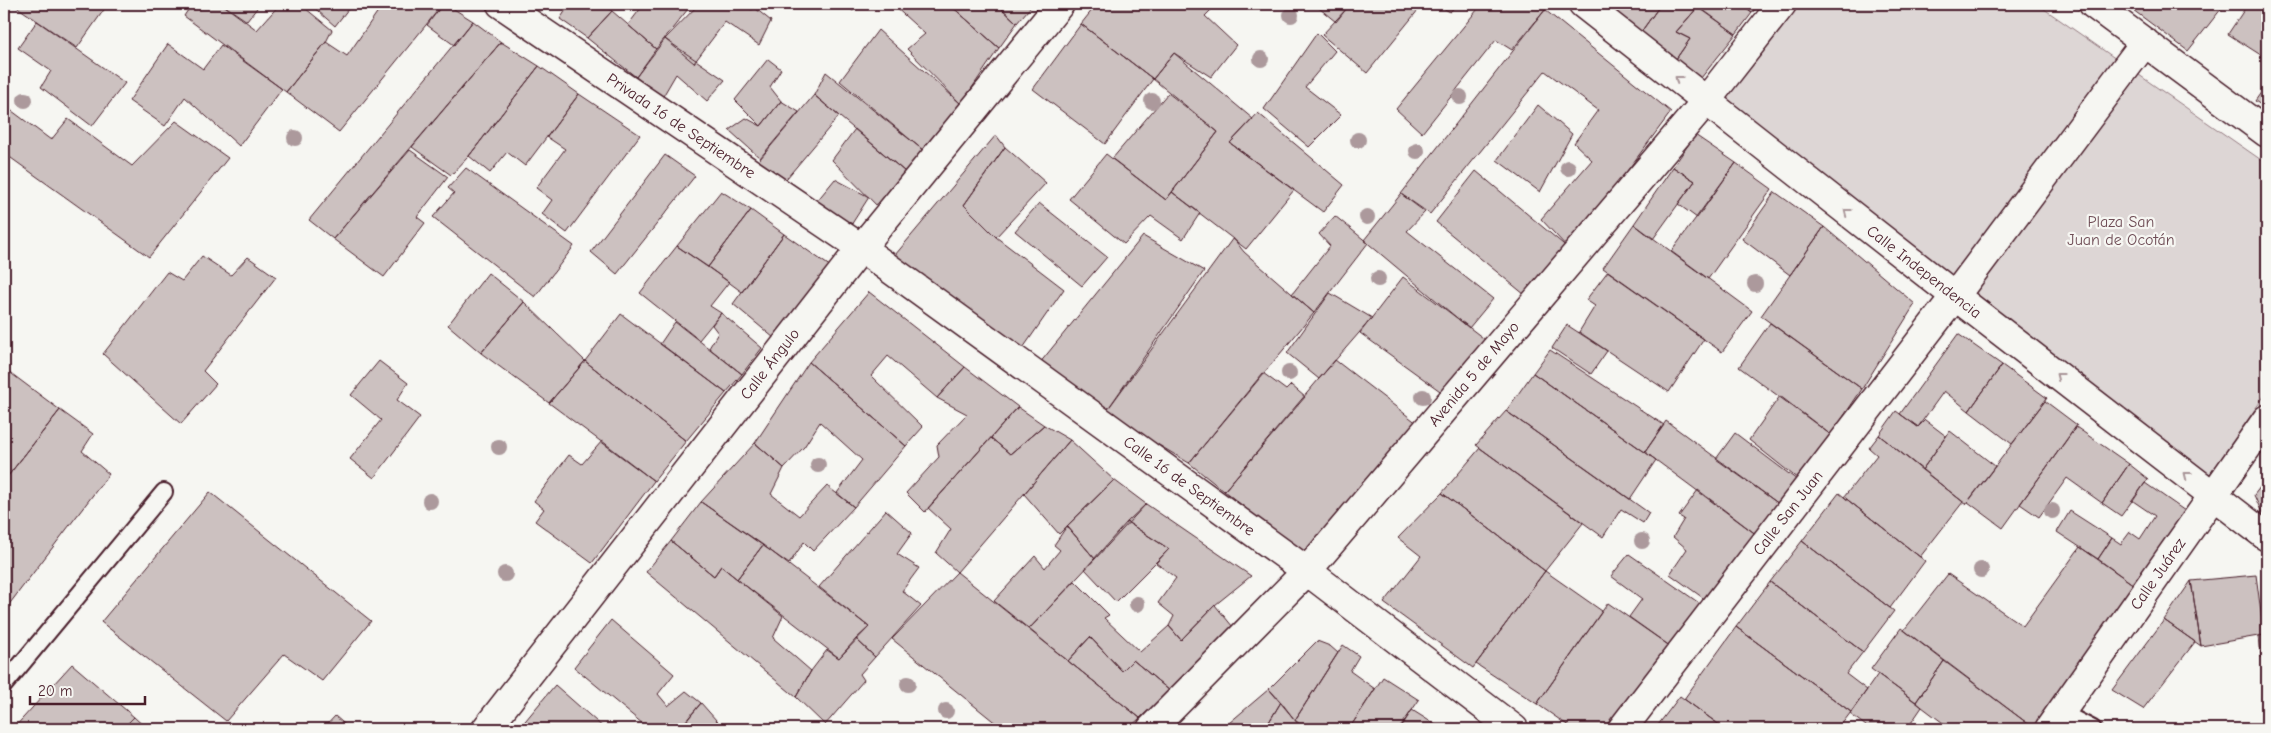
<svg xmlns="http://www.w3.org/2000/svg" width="2271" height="733" viewBox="0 0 2271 733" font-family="'Comic Neue',sans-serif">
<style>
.green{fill:#ddd6d5;stroke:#947a80}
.building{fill:#ccc1c0;stroke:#4a1f2b}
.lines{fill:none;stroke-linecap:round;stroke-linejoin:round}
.lane-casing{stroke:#4a1f2b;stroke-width:20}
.street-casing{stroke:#4a1f2b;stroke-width:31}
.secondary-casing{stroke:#4a1f2b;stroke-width:31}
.lane{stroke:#f6f6f2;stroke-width:16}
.street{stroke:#f6f6f2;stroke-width:28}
.secondary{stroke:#f6f6f2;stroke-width:28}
.tree{fill:#ac999c}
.oneway{stroke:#a99598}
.labels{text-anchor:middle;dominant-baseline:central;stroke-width:4.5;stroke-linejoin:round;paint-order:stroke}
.street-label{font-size:16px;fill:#4a1f2b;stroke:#f6f6f2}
.park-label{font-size:16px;fill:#6f4d56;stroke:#f6f6f2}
</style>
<rect width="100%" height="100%" fill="#f6f6f2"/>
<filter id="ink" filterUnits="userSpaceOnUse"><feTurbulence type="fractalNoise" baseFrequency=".02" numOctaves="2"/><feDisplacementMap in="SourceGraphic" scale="10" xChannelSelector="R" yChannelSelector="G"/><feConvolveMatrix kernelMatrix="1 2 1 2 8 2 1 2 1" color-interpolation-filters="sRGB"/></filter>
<g filter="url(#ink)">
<path class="green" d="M1799,4H2037L2267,164V392L2208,477L1726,98Z"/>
<path class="building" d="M19,4H108L77,48L17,7Z
M192,4H222L257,30L280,4H300L332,30L326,42L286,92L184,16Z
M222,4H260L247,21Z
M310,4H352L335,26Z
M383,4H443L339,132L286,92L326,42L347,56Z
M443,4H446L473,21L454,45L427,25Z
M570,4H603L612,11L587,38L560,19Z
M644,4H692L656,49L628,25Z
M699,4H750L771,21L759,45L725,22L694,63L665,39Z
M745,4H756L752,10Z
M844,4H859L853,11Z
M949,4H997L1017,23L999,48Z
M949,4L999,48L961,104L907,49L925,34L893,5Z
M997,4H1033L1017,23Z
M1097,4H1217L1205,16L1236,45L1211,77L1174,53L1153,79L1081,24Z
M1314,4H1350L1336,22Z
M1351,4H1423L1367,73L1322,35Z
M1436,4H1457L1450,12Z
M1482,4H1537L1545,10L1512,50L1496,40L1422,133L1396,109Z
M1604,4H1661L1641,32Z
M1661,4H1694L1698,7L1676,32L1690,39L1676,59L1641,32Z
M1695,4H1739L1752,13L1736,34Z
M1740,4H1759L1752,13Z
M2125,4H2225L2188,51Z
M2248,4H2267V59L2228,34Z
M1698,7L1736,34L1701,78L1676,59L1690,39L1676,32Z
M1545,10L1671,112L1569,249L1541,219L1592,160L1574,143L1598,110L1545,71L1430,214L1401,194Z
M612,11L656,49L636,77L587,38Z
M37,21L125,83L92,126L41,87L51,71L18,48Z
M473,21L501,42L333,239L309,220Z
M1081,24L1153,79L1105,144L1033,89Z
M878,30L961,104L924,151L840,81Z
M1317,33L1335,51L1305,87L1341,115L1309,147L1264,109Z
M665,39L725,80L707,101L676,74L662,98L636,77Z
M501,42L539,66L469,156L451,175L412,147Z
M168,44L203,69L221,45L282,89L239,146L185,97L165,126L129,101Z
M1174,53L1253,119L1230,143L1294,190L1246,249L1172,192L1218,132L1153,79Z
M768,59L781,69L770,87L781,101L761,126L735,100Z
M539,66L579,94L525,166L507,152L490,173L469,156Z
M826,72L924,151L911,177L814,95Z
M2267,84V109L2255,101Z
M1168,93L1218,132L1166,200L1112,159Z
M579,94L640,135L567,233L542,214L552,200L536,188L565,149L547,137Z
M814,95L839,116L776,191L749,172Z
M781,101L799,112L760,158L729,130L746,118L761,126Z
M4,105L51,140L68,119L132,166L176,121L228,158L149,257L4,153Z
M1538,105L1572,134L1540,192L1497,160Z
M1258,113L1344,185L1323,212L1230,143Z
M855,129L911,177L882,211L832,160Z
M996,135L1005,147L964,205L996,237L1064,289L1021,351L895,255Z
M1695,135L1736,163L1697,218L1678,204L1695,181L1673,167Z
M1005,147L1046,183L996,237L964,205Z
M410,150L448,177L417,217L425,223L384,277L333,239Z
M1106,154L1166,200L1172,192L1200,213L1183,239L1151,216L1124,244L1069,199Z
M665,155L695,176L617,274L591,252Z
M1736,163L1772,189L1708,279L1671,252Z
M1673,167L1695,181L1653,239L1634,224Z
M466,168L574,246L535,297L433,217L454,193L448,188Z
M1476,171L1569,249L1530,299L1436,222Z
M835,179L869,197L844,236L812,207Z
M721,191L751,210L708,267L677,246Z
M1775,192L1824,227L1790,275L1742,239Z
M1401,194L1425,212L1407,231L1493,299L1469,328L1364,240Z
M1039,203L1107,257L1082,286L1015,231Z
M751,210L784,234L742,292L708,267Z
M1335,216L1368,243L1314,313L1292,294L1330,246L1319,234Z
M1634,224L1752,311L1722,352L1603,268Z
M1824,227L1915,304L1862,389L1761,316Z
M784,234L834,269L774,338L733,304Z
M1143,236L1204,271L1105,413L1039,364Z
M1233,238L1244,252L1314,313L1189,463L1105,413Z
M677,246L729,282L710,306L721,313L699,340L640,293Z
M202,256L231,275L248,257L276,277L203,371L216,384L181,424L103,354L167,272L182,281Z
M1608,271L1704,339L1669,392L1579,332L1595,306L1586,300Z
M488,273L524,302L481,353L448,325Z
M1403,277L1491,344L1447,396L1360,333Z
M869,292L965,367L937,398L888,356L871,376L923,427L906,446L809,362Z
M1330,293L1372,318L1319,379L1287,353Z
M524,302L585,361L549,403L481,353Z
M721,313L762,348L742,374L709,348L718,333L712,325Z
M621,314L726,393L686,441L585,361Z
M675,322L742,374L726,393L660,344Z
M1770,323L1862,389L1831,435L1739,367Z
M1567,325L1607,351L1591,374L1552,348Z
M1958,334L2002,365L1969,411L1944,391L1918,427L1900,414Z
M1550,350L1664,425L1645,452L1533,373Z
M1335,360L1422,427L1308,557L1224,491Z
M379,361L408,383L397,400L420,417L374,478L350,459L381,420L351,395Z
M585,361L686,441L654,481L549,403Z
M809,362L906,446L854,507L837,493L862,460L820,422L804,447L784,468L755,443Z
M2002,365L2047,398L2012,444L1969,411Z
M965,367L1018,407L925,512L906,493L939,457L937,445L967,414L937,398Z
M4,368L60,410L4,481Z
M1263,373L1286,390L1291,385L1305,397L1224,491L1189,463Z
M1533,373L1656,460L1630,499L1506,411Z
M1780,396L1831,435L1798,479L1749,440Z
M2045,401L2077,425L2003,528L1968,502Z
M1018,407L1044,425L1010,454L991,438Z
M60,410L93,434L82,451L109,474L4,611V481Z
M1506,411L1649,513L1643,523L1621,509L1603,537L1476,445Z
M1896,411L1918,427L1925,420L1946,436L1922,470L1879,435Z
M1666,421L1779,504L1757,535L1645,452Z
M1044,425L1070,440L957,572L936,553L951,529L928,508L991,438L1010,454Z
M2076,427L2129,464L2102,503L2067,478L2039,517L2020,504Z
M1950,431L1995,466L1966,504L1922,470Z
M1735,433L1797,480L1779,504L1716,459Z
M1879,435L1963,502L1920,557L1844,497L1877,455L1869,448Z
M1070,440L1114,480L1059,534L1024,494Z
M602,441L654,481L592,563L535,521L544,509L534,501L569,455L582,464Z
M755,443L784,468L771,494L799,516L827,486L854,507L813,551L804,542L789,564L701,502Z
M1480,448L1583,523L1545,571L1442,493Z
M2129,464L2148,479L2121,516L2102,503Z
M2267,478V518L2262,513L2254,495Z
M1114,480L1146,504L1095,559L1067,526Z
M2145,483L2185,511L2134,585L2098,559L2112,538L2121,544L2130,532L2140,539L2155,516L2133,501Z
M1698,490L1757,535L1706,600L1670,574L1687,549L1673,537L1684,519L1679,516Z
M210,492L371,621L322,681L284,654L226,721L101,622Z
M1442,493L1545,571L1473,668L1384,603L1421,556L1398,538Z
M1839,493L1925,561L1890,608L1802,541Z
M701,502L763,545L737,579L721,566L714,576L671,541Z
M1146,504L1251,576L1215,605L1181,640L1169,626L1174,616L1158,603L1176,578L1156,563L1169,549L1127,522Z
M886,510L912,533L897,554L919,568L902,591L921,606L875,657L856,639L869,627L819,587Z
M2070,511L2112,538L2098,559L2057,532Z
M1127,522L1169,549L1116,602L1085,569Z
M1067,526L1095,559L1029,629L994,601L1035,556L1045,568L1060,550L1054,545Z
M671,541L714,576L721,566L783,616L773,638L811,671L796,697L646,572Z
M1802,541L1894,611L1863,652L1770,582Z
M763,545L869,627L839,658L737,579Z
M2080,547L2134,585L2035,729L1904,630L1948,574L2023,626Z
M1629,554L1702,605L1674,649L1629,617L1642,599L1611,576Z
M1545,571L1602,611L1537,704L1476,664Z
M957,572L1068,661L1140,718L1128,729H1003L892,639Z
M2256,575L2264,635L2201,646L2191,581Z
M1075,581L1109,615L1104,618L1140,652L1169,626L1181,640L1215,605L1237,632L1170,691L1133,660L1122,671L1090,637L1068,661L1029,629Z
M2191,581L2201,646L2164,620Z
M1770,582L1863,652L1846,674L1867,690L1851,712L1736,627Z
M1608,603L1674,649L1613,729H1573L1537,704Z
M2267,616V660L2261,657L2259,636L2264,635L2262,622Z
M611,620L674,674L658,694L668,706L686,691L701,703L680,729H649L574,667Z
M2164,620L2195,642L2143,709L2112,690Z
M1736,627L1851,712L1838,729H1725L1684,699Z
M1901,628L1944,661L1916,702L1871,669Z
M1090,637L1122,671L1133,660L1170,691L1140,718L1068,661Z
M856,639L875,657L860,674L864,680L825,725L796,697L811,671L827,650L839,658Z
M1317,641L1330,646L1338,653L1295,720L1269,689Z
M1343,645L1359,656L1350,671L1375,689L1349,729H1306L1295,720Z
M1944,661L2035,729H1951L1922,707L1916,702Z
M72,664L134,717L122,729H13Z
M1878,674L1922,707L1907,729H1870L1850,714Z
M1383,677L1419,700L1399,729H1349Z
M555,685L605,729H524L521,726Z
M1269,689L1281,702L1266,727L1268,729H1222Z
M1680,696L1684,699L1725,729H1655Z
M1281,702L1297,723L1305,729H1268L1266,727Z
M701,703L724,729H679Z
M1412,710L1442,729H1400Z
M335,716L350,729H323Z
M134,717L147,729H122Z"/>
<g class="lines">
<g class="lane-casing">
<path id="lane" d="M4,685L164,492
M2062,713L2093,729"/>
</g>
<g class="street-casing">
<path id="street" d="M501,4L861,248L1307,571L1514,729
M1583,4L1955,296L2267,537
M2093,4L2267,133
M486,729L861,248L1060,4
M1622,729L1955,296L2145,42
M2049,729L2267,419"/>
</g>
<g class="secondary-casing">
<path id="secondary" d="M1151,729L1307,571L1706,101L1782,4"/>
</g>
<use href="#lane" class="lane"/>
<use href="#street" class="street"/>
<use href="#secondary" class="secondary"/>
</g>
<g class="tree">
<circle cx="1291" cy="15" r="8"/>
<circle cx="1261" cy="59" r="8"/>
<circle cx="1460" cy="97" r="8"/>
<circle cx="25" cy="100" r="8"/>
<circle cx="1152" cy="101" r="8"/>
<circle cx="295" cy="138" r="8"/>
<circle cx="1358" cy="140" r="8"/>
<circle cx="1417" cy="151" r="8"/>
<circle cx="1568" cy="168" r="8"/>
<circle cx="1367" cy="217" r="8"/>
<circle cx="1378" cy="279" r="8"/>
<circle cx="1755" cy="284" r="8"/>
<circle cx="1289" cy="373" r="8"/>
<circle cx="1423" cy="397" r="8"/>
<circle cx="499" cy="447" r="8"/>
<circle cx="818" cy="465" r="8"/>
<circle cx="430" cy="501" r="8"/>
<circle cx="2052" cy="511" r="8"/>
<circle cx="1642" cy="541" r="8"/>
<circle cx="1981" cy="570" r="8"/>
<circle cx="505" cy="574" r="8"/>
<circle cx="1137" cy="604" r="8"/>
<circle cx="908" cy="684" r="8"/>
<circle cx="946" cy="711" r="8"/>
</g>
<defs><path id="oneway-chevron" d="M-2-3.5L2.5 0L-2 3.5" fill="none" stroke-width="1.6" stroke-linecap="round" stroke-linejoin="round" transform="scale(1.25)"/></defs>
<g class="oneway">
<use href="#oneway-chevron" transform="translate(1678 79) rotate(-142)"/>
<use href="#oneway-chevron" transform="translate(1847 212) rotate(-142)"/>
<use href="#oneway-chevron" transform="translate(2059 376) rotate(-142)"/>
<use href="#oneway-chevron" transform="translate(2187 475) rotate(-142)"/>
</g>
</g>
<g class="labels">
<g class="street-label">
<text transform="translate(681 126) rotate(34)">Privada 16 de Septiembre</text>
<text transform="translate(1924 272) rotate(38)">Calle Independencia</text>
<text transform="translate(770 364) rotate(-52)">Calle Ángulo</text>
<text transform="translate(1474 374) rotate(-50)">Avenida 5 de Mayo</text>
<text transform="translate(1189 486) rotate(36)">Calle 16 de Septiembre</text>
<text transform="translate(1788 513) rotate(-52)">Calle San Juan</text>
<text transform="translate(2158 574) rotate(-55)">Calle Juárez</text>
</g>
<g class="park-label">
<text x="2121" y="222">Plaza San<tspan x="2121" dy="18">Juan de Ocotán</tspan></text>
</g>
</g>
<rect width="2271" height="733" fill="none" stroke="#f6f6f2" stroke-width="20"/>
<rect x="10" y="10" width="2251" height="713" fill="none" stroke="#4a1f2b" stroke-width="2" filter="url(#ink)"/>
<path d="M30 696v8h115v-8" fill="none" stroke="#4a1f2b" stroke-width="2.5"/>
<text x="38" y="696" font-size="15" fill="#4a1f2b" stroke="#f6f6f2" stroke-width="4" paint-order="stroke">20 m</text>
</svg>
